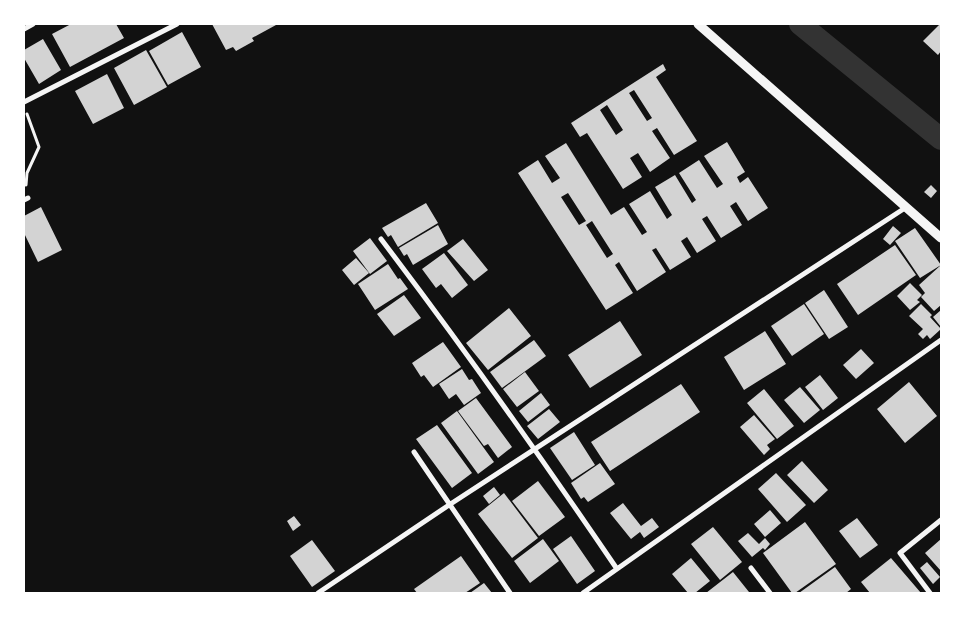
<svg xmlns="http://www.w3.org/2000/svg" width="965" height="617" viewBox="0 0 965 617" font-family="Commissioner,sans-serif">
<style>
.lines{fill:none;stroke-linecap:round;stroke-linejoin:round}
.canal{stroke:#333;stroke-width:22}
.building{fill:#d3d3d3;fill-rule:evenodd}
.path{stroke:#f5f5f5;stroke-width:3}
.minor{stroke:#f5f5f5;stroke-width:5}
.tertiary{stroke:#f5f5f5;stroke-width:9}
</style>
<rect width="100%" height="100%" fill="#111"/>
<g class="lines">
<path class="canal" d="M800,24L941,139"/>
</g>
<path class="building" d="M71,24H116L124,38L70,67L52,34Z
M212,24H275L276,25L252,38L254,41L236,51L233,47L226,50Z
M940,24L941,26V51L938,55L923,41Z
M182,32L201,67L168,85L149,51Z
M43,39L61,70L39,84L24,58V50Z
M146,50L167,87L134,105L114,68Z
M663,64L666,70L656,77L697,141L674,155L657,128L652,131L670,158L650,172L638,153L630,158L642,177L623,189L587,133L580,137L571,123ZM634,90L652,118L647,121L629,93ZM607,105L623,130L616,135L600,110Z
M107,74L124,108L93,124L75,91Z
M727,142L745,172L737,177L740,183L748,177L768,208L748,221L736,202L730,206L742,225L721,238L707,216L702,219L716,241L697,253L687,237L681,241L691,257L670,270L656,248L652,250L666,272L637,291L619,262L615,265L633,293L606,310L518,173L538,160L552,183L560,178L545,156L566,143L611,215L624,207L642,235L647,232L629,204L650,191L667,219L672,215L655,187L675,175L692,203L696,200L679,173L699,160L717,188L723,184L704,156ZM568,193L586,221L579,225L561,197ZM592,221L613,254L607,258L586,225Z
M931,185L937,191L931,198L924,192Z
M426,203L438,223L398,247L391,235L388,237L382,228Z
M41,207L62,250L38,262L24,233V216Z
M438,225L448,244L413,265L407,254L404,256L399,248Z
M893,226L901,233L890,245L883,239Z
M915,228L941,265L920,278L895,241Z
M370,238L387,261L370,274L353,251Z
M463,239L488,270L474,281L447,251Z
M895,245L916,275L858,315L837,284Z
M444,253L468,285L452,298L441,284L436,288L422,269Z
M356,258L369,273L354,285L342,270Z
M388,264L398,279L400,278L408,289L375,310L358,284Z
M941,265V305L934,311L921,297L925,293L919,285Z
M910,283L922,295L917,300L920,302L910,310L897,296Z
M824,290L848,327L829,339L805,303Z
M404,295L421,318L394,336L377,314Z
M804,304L824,334L792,356L771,326Z
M921,304L932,315L930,317L941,329L930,339L927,335L923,339L918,334L923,329L909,316Z
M509,308L531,336L488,370L466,343Z
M941,310V327L933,317Z
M620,321L642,355L590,388L568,355Z
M765,331L786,364L744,390L724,357Z
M534,340L546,356L502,388L490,372Z
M443,342L461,367L433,387L424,375L421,377L412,363Z
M861,349L874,363L856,379L843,365Z
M462,369L469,380L472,379L481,393L464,405L456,394L449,399L439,384Z
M525,372L539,391L517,407L503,389Z
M820,375L838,398L823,410L805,387Z
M909,382L937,416L905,443L877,409Z
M681,384L700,412L610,471L591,442Z
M800,387L820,410L804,423L784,400Z
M764,389L794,426L777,439L747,403Z
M541,393L550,405L528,422L519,411Z
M476,398L512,447L498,458L488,444L484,446L458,411Z
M549,409L560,422L538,439L527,426Z
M457,411L494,462L478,474L441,423Z
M754,415L775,439L767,445L770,449L764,455L740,427Z
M437,425L472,473L452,488L416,439Z
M574,432L595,465L572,480L550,448Z
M802,461L828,490L814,503L787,475Z
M600,463L615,484L588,502L584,497L581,499L571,483Z
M776,473L806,505L787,522L758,489Z
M538,481L565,517L539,536L512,501Z
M494,487L500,495L489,504L483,496Z
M504,493L538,538L512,558L478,514Z
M623,503L641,526L652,518L659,527L644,538L640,532L631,539L610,513Z
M770,510L781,523L765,537L754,524Z
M294,516L301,525L293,531L287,521Z
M857,518L878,545L860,558L839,531Z
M805,522L836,564L795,593H792L763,553Z
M713,527L742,562L720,580L691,544Z
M748,533L759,544L765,538L770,544L765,550L763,548L752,557L738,541Z
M571,536L595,571L577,584L553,549Z
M543,539L559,561L530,583L514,561Z
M941,539V571L925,553Z
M312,540L335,571L312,587L290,556Z
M461,556L480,583L465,593H417L414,589Z
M691,558L710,581L695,593H688L672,574Z
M891,558L921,593H870L861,582Z
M927,562L940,577L933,584L920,568Z
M835,567L851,589L846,593H799Z
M733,572L749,592L747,593H706Z
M484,583L492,593H470Z"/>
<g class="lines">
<path class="path" d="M26,185L27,173L39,147L27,114"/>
<path class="minor" d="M24,29L33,24
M24,102L177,24
M24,200L28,198
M381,239C463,347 541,457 617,569
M414,452L510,593
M751,568L770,593
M318,593L449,505L905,208
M583,593L941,340
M930,593L900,553L941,520"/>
<path class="tertiary" d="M698,24L941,238"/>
</g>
<rect width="965" height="617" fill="none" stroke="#ffffff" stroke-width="50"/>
</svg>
